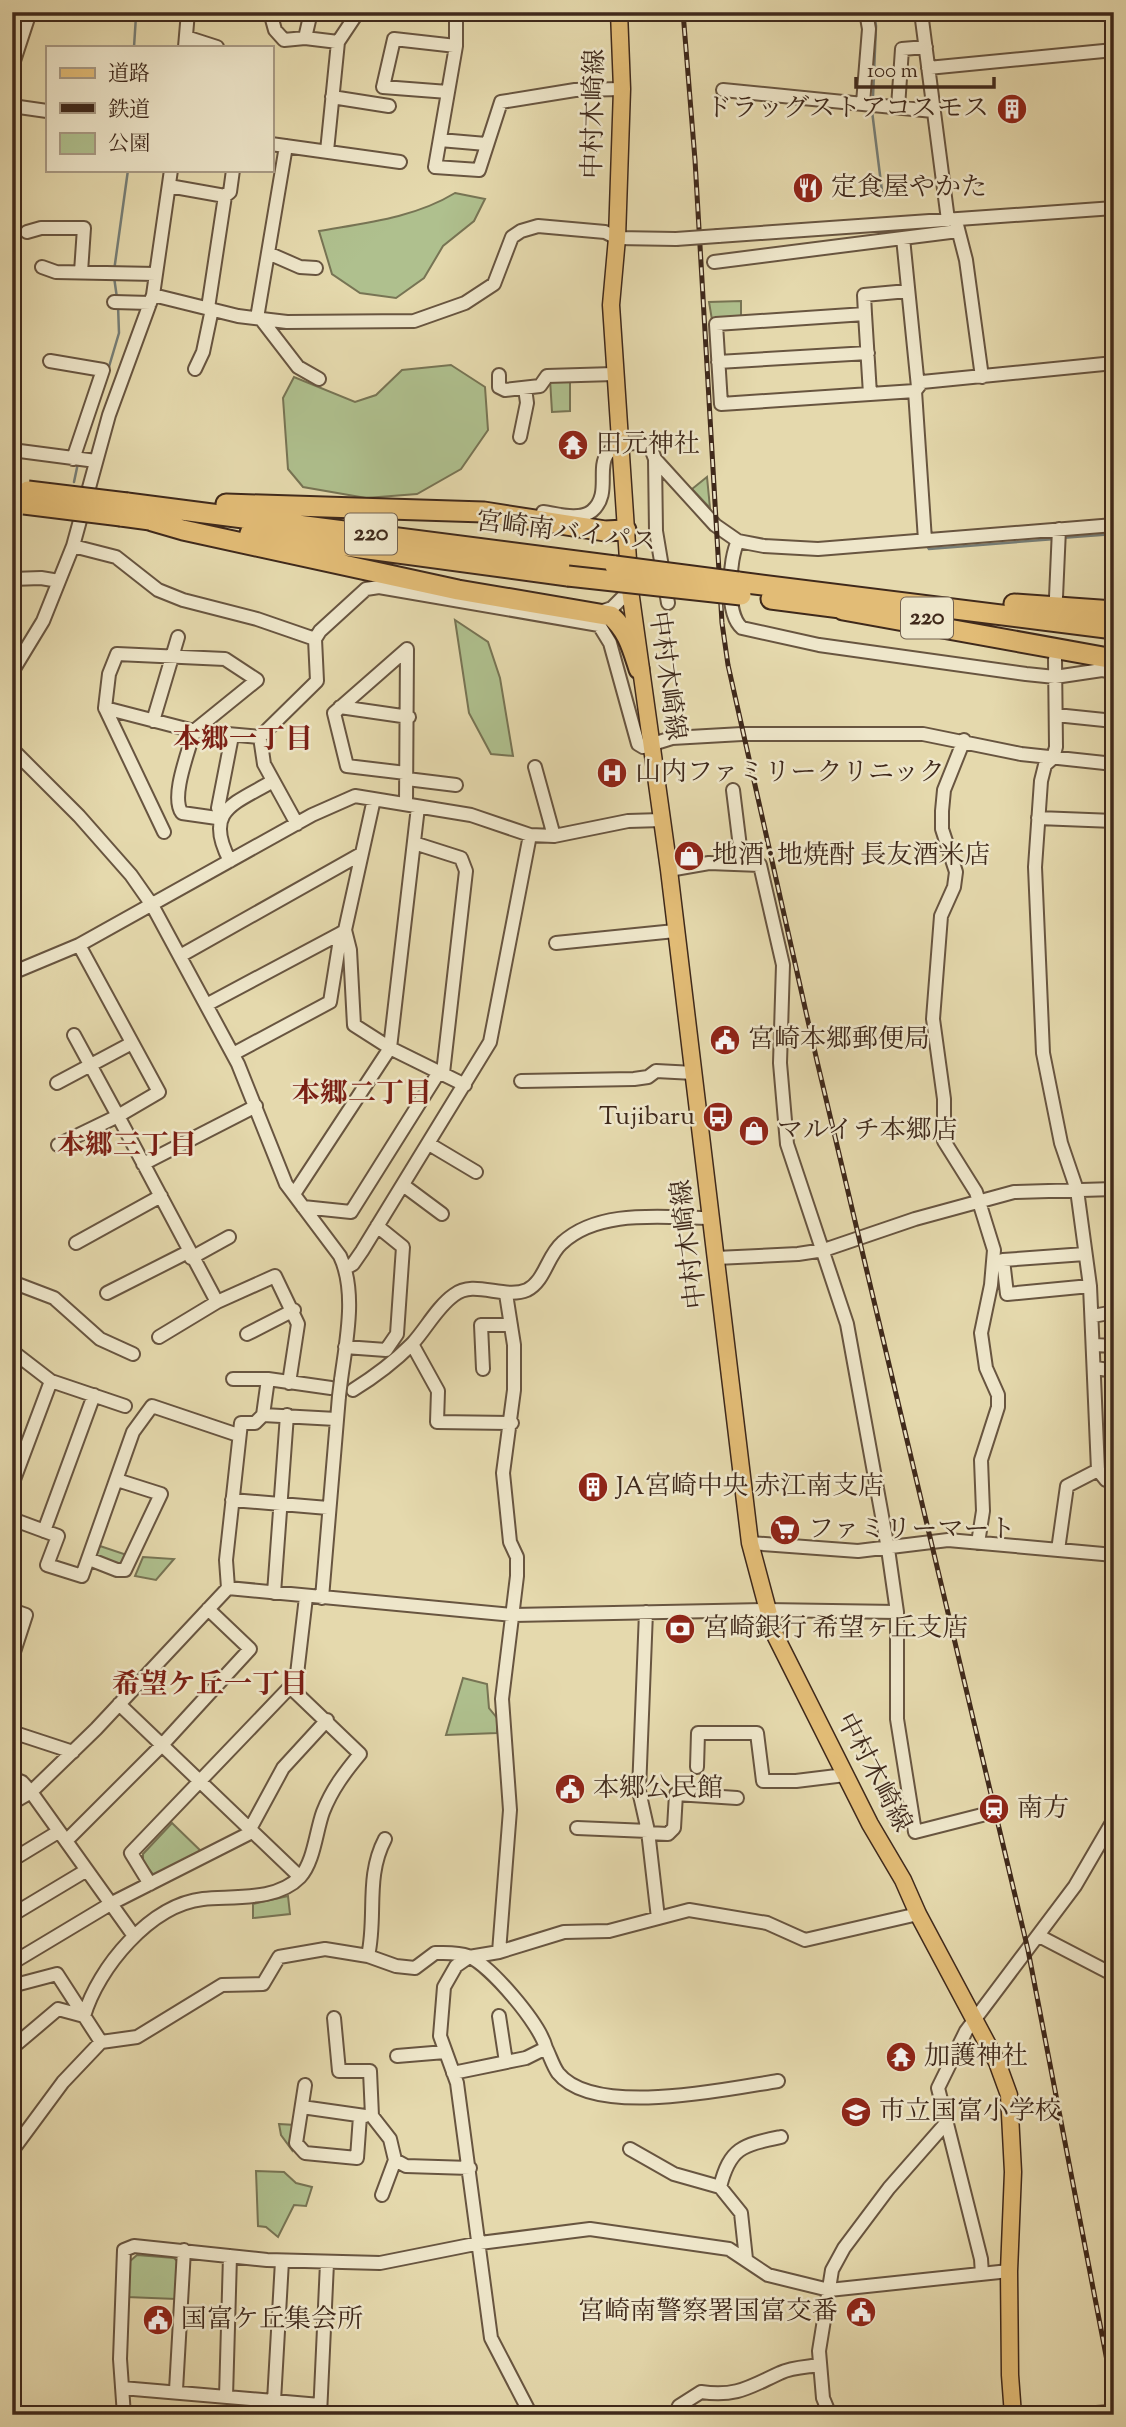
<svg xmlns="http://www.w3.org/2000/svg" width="1126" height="2427" viewBox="0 0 1126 2427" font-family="'Sorts Mill Goudy','Noto Serif JP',serif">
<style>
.green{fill:#afc08e;stroke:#777454;stroke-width:2}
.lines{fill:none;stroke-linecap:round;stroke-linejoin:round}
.stream{stroke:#767e77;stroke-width:2.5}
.minor-casing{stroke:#685540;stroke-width:16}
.major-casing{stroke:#3f291b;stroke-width:19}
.highway-casing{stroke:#3f291b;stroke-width:23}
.minor{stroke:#eee6ca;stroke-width:12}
.major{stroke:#e2bc76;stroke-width:16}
.highway{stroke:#e2bc76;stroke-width:19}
.rail-casing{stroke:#3f291b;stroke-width:5}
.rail{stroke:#eee6ca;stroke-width:2.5;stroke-dasharray:8;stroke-linecap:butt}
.minor-bridge-casing{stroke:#685540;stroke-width:16;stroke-linecap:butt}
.highway-bridge-casing{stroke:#3f291b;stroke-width:23;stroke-linecap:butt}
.minor-bridge{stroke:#eee6ca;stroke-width:12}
.highway-bridge{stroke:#e2bc76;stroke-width:19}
.labels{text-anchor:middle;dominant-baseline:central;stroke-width:5;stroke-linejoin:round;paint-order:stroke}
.shield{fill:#eee6ca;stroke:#746250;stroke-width:2}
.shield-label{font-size:24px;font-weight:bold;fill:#3f291b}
.poi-label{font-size:26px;fill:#3f291b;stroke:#eee6ca;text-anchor:start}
.street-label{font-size:26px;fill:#3f291b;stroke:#eee6ca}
.neighbourhood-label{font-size:28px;font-weight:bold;fill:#7a1f14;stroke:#eee6ca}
</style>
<rect width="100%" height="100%" fill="#e5d9ad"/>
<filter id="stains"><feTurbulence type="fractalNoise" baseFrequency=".00286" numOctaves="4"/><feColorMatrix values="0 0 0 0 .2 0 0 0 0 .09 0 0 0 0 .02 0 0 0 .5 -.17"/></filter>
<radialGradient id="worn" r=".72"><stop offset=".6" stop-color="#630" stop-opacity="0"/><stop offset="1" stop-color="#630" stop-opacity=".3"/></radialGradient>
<path class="green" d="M455,193L485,199L474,221L443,246L424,278L396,298L360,293L332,274L319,231C365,223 414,218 455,193Z
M741,301V318L712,320L709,302Z
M451,365L485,387L488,430L461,469L417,494L366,498L303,487L288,469L283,398L294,377L355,402L376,395L402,370Z
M550,379H570V411L552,412Z
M707,477L710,508L692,489Z
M455,620L488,642L500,678L513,756L491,754L469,713Z
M100,1546L127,1555L120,1567L96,1556Z
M143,1557L174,1559L156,1580L135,1576Z
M463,1678L487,1684L489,1708L497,1718V1733L446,1735Z
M172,1823L206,1856L155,1877L143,1861V1854Z
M288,1896L290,1914L253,1918V1904Z
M279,2124L295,2125L292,2150L281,2135Z
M256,2171L284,2172L296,2183L312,2187L306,2206L294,2205L278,2237L266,2227L258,2226Z
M137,2255L174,2258L177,2261L176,2299L127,2297L129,2262Z"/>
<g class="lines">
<path class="stream" d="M134,47L136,16
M873,97L876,26L874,12
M872,111L882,191
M114,271L128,170
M114,277L117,298
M108,370L119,333L118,305
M74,482L78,463
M1061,538L1114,534
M927,546L929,549L1055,539"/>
<g class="minor-casing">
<path id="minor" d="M135,12H164
M270,12L275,30L284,40L305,38L338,42
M456,12V46L435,167L479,170L501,102L575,90L622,89
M921,12L948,220
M186,37L217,47
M305,38L311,12
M185,47L188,12
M12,67L30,12
M928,68L1114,50
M723,90L933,111
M448,92L383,87L394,39L456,46
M332,97L389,106
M863,103L869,29L866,12
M12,106L47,111
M898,107L902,49L926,47
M440,140L486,144
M271,144L400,162
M327,151L338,42L358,12
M169,186L225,196
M957,225L966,260L982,377
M27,232L41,228H84L81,272
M718,236L1114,208
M903,238L918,387
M268,253L300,267L316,268
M714,262L958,231
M42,267L56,272L156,274
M153,295L238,316L287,322L414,321L465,303L494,284L512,237L521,231L538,226L605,232L617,238L676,239
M114,302L150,303
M208,308L225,196L230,192L233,170
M865,314L870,394L721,404L716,324Z
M865,314L864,295L908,291
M257,318L286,146
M261,319L298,367L319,379
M50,361L103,370L73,459
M718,362L868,353
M195,369L203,352L212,309
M499,375V387L505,390L540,386L547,376L614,374
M870,394L915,391
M520,437L527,403L525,388
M12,450L96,461
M655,459L656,531L668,603
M543,512C557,514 580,521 592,511C619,488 579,446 637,443C649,442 651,448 655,459L715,525L738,541L764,546L818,549L1114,525
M925,540L915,391L922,382L1114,363
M738,541C729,559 725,614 742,628L819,645L1026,674L1055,677L1102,670L1114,672
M73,546L116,557L158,590L183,600L257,619L315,639
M12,579L41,578L59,581
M1056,597L1059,529
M600,612L612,608L630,590
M117,654L225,659L257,680L194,731L105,708L109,674Z
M1055,659L1056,747L1053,758L1045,765L1041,781L1035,867L1043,1053L1061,1143L1077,1190L1090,1286L1098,1470L1106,1480L1114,1482
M12,672L43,621L73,546L109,415L153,295L171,170
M340,707L409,717
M105,708L164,832
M1056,715L1114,721
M153,721L178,637
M964,740L944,790L942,811V829L956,872L954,887L941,916L933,1019L944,1099V1141L976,1192L994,1250L991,1285L981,1333L986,1368L998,1395V1407L981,1460L983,1511L978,1543
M12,749L79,816L131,875L152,905L238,1064L286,1184L340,1256C357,1292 346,1342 341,1380
M535,767L554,836
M407,779L456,785
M733,790L742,863
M374,799L345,930L350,950L354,1025L390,1048L465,1085
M406,804L407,649L334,713L347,766L406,773
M218,808L232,736
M217,818L182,813C170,797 189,751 194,731L260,737
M1038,818L1114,821
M297,824L264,764L260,737L317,681L315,639L320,631L366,589L379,587L599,625L610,643L638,744L643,747L672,738L742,734H923L1021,754L1114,764
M414,843L461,858L466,871L443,1073
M230,861C203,810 234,804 273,781
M669,870L709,863L760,865L783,965L780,1063L787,1144L847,1324L888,1549L897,1612V1719L915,1832L982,1815
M556,943L675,931
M79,945L159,1092L118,1116L217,1302
M180,956L361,854
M12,973L79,945L312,815L355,796L471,815L530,835L554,836L628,821L662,820
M208,1004L345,931
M233,1054L330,1002L341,933
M521,1081L634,1079L648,1077L656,1071L694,1073
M57,1083L132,1043
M429,1144L476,1172
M58,1145L118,1116L74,1035
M143,1164L256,1106
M403,1185L442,1214
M294,1194L390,1048L418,807
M303,1207L351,1212L439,1072
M76,1243L161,1196
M1085,1254L1003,1260L1007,1294L1090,1286
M191,1258L229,1237
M716,1258L798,1254L824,1250L915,1219L1014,1192L1114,1189
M346,1268L353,1264L362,1251L490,1042L530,835
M12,1282L54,1298L100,1339L133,1354
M107,1293L188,1252
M1093,1316L1114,1312
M247,1334L294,1310
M159,1337L217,1302L275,1276L298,1324L289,1383
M412,1344L438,1391L437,1422L512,1423
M1095,1345L1114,1346
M345,1347L386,1350L397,1334L403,1247L377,1226
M12,1361L16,1354L51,1381L125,1406
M1096,1368L1114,1371
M483,1369L481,1325H511
M233,1379H268L331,1388
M353,1390C374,1377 395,1361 412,1344C426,1329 437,1307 454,1295C474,1279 504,1300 527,1290C545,1281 547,1256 562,1243C600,1208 664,1218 711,1218
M263,1415L268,1379
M12,1485L51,1381
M232,1500L328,1508
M12,1519L58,1536L47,1565L82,1576L133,1432L152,1406L238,1435
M44,1531L94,1395
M750,1543L858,1551L948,1540L1114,1555
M1058,1550L1067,1486L1098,1470
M89,1559L117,1570H125L161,1494L117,1480
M228,1588L226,1560L241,1423H255L263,1415L336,1419
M274,1593L287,1415
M322,1598L339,1396
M12,1610L26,1615L12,1658
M646,1612L639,1791L648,1831L658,1918
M119,1704L300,1877
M12,1732L73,1752
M697,1767L698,1733H757L763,1781H796L845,1775
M12,1778L22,1782L31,1792L134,1936
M12,1803L31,1792L96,1729L228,1588L513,1615L766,1610L897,1612
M577,1828L648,1831
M250,1829L283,1768L327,1720
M647,1833L668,1834L674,1828L676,1794L737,1798
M66,1841L162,1745L250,1649L208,1609
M12,1860L58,1832
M150,1884L131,1853L290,1687L297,1674L306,1597
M12,1915L87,1870
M1039,1936L1114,1975
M499,1952L510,1810L502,1699L517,1576V1557L510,1542L503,1473L514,1390V1345L506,1294
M368,1956C377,1916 365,1877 385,1839
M12,1963L112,1903L252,1832
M12,1976L19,1984L57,1974L101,2042
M84,2016C98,1968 150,1905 203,1899C234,1896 277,1901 300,1877C314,1862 316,1831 323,1812C332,1789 345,1772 360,1754L290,1687
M499,2016L506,2062
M334,2018L339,2071H370L372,2116L390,2139L395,2160L406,2166L470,2168
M12,2048L58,2009L84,2016
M546,2048C550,2056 553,2066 558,2073C594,2118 727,2089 778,2081
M397,2056L445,2052
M305,2085L296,2143L305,2153L357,2158L360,2116
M302,2107L365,2116
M630,2149L674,2174L720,2187L741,2213L746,2259
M12,2151L63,2082L101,2042L137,2037L222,1985L263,1984L279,1957L325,1949L368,1956L396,1966L415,1968L435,1953C445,1953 458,1952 468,1956C491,1966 540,2024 546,2048L526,2058L453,2073
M720,2187C730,2147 743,2145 781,2137
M382,2195L395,2160
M982,2274L981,2259L938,2088L966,2031L1075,1886L1114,1819
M122,2388L320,2405
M176,2390L184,2250
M226,2397L230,2256
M274,2401L282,2261
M124,2415L120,2359L124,2250L134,2246L267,2260L380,2263L480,2243L590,2229L729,2249L768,2275L829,2290L1009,2271
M320,2415L327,2263
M531,2415L491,2338L457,2083L440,2036L444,1987L456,1966L469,1957L499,1952L564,1932L609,1931L689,1910L767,1923L805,1940L918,1914
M675,2415L679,2406L701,2392C737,2397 749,2387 780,2373C792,2367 807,2367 819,2365
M830,2415L823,2398L819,2351L832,2270L844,2248L889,2188L947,2122
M1071,2415L1109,2412"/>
</g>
<g class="major-casing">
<path id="major" d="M619,12L622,89L617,238L611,305L630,590L669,870L750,1543L774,1633L870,1824L903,1880L918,1914L997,2062L1009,2095L1013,2172L1009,2271L1010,2375L1013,2415"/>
</g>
<g class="highway-casing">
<path id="highway" d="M127,503L615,566
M226,504L484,512L605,531L626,530
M121,516L165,522
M152,521L183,530L458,590L611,616C628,631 632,648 639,669
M250,533L568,576
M738,582L1114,629
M771,599L856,610
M1014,604L1114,611
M843,610L1114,659"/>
</g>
<use href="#minor" class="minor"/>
<use href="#major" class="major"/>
<use href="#highway" class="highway"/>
<g class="rail-casing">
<path id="rail" d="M683,12L695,160L722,623L728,665L817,1061L1028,1950L1114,2397"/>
</g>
<use href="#rail" class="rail"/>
<g class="minor-bridge-casing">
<path id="minor-bridge" d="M676,239L718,236
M339,1396L341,1380"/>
</g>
<g class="highway-bridge-casing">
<path id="highway-bridge" d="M28,491L127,503
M24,504L121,516
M615,566L738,582
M568,576L741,595"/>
</g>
<use href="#minor-bridge" class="minor-bridge"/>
<use href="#highway-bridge" class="highway-bridge"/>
</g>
<defs>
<g id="building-disc" transform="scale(1.575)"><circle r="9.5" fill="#8f2418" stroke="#eee6ca"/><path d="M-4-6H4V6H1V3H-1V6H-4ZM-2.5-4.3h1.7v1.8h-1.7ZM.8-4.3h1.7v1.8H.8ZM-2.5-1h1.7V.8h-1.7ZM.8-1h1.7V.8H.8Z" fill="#fff"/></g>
<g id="restaurant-disc" transform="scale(1.575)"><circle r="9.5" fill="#8f2418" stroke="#eee6ca"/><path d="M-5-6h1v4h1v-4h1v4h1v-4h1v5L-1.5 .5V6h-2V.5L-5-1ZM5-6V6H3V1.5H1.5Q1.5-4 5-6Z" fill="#fff"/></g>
<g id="temple-disc" transform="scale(1.575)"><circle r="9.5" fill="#8f2418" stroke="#eee6ca"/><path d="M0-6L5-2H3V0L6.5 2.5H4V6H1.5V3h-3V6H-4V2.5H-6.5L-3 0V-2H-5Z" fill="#fff"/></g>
<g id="hospital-disc" transform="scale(1.575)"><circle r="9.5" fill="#8f2418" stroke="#eee6ca"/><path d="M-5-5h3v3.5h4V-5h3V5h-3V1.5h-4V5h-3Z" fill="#fff"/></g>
<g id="shop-disc" transform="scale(1.575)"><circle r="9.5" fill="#8f2418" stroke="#eee6ca"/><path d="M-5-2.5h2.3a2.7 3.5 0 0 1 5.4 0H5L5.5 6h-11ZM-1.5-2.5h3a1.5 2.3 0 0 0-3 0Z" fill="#fff"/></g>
<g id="civic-disc" transform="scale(1.575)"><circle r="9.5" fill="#8f2418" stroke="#eee6ca"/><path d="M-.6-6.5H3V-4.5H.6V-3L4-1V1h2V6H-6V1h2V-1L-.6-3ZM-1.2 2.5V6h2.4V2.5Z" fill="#fff"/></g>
<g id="bus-disc" transform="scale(1.575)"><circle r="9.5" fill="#8f2418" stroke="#eee6ca"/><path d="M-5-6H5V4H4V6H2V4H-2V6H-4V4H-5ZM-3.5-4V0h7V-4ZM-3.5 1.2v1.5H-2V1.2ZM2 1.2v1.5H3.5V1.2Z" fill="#fff"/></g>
<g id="supermarket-disc" transform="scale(1.575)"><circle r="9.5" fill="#8f2418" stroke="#eee6ca"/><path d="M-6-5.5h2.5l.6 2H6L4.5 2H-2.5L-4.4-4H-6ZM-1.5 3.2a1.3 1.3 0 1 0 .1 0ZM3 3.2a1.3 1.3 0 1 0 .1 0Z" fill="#fff"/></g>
<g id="bank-disc" transform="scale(1.575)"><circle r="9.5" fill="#8f2418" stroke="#eee6ca"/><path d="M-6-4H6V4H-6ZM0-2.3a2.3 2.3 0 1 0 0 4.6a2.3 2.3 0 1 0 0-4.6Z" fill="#fff"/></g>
<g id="station-disc" transform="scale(1.575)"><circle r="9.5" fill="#8f2418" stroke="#eee6ca"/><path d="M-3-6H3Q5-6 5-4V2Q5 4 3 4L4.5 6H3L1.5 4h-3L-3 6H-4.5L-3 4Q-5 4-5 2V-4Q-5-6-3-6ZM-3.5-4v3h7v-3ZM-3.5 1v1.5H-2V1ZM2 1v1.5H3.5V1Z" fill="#fff"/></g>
<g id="school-disc" transform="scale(1.575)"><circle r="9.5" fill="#8f2418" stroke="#eee6ca"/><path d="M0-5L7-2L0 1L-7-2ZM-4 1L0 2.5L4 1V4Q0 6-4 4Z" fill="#fff"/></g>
</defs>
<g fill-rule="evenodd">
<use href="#building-disc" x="1012" y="109"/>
<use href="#restaurant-disc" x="808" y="188"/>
<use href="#temple-disc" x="573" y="445"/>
<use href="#hospital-disc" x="612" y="773"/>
<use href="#shop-disc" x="689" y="856"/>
<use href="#civic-disc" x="725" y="1040"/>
<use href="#bus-disc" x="718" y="1117"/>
<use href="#shop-disc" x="754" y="1131"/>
<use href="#building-disc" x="593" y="1487"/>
<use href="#supermarket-disc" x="785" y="1530"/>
<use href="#bank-disc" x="680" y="1629"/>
<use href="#civic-disc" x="570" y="1789"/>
<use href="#station-disc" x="994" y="1809"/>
<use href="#temple-disc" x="901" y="2057"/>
<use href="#school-disc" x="856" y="2112"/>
<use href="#civic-disc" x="861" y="2312"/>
<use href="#civic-disc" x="158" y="2320"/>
</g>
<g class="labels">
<g class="shield">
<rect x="345" y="513.5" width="52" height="41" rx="5"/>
<rect x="901" y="597.5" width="52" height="41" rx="5"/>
</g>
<g class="shield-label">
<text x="371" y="534">220</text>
<text x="927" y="618">220</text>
</g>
<g class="poi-label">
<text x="989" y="109" text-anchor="end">ドラッグストアコスモス</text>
<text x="831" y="188">定食屋やかた</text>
<text x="596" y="445">田元神社</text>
<text x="635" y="773">山内ファミリークリニック</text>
<text x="712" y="856">地酒･地焼酎 長友酒米店</text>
<text x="748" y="1040">宮崎本郷郵便局</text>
<text x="695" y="1117" text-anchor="end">Tujibaru</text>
<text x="777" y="1131">マルイチ本郷店</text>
<text x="616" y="1487">JA宮崎中央 赤江南支店</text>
<text x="808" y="1530">ファミリーマート</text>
<text x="703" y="1629">宮崎銀行 希望ヶ丘支店</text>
<text x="593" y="1789">本郷公民館</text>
<text x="1017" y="1809">南方</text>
<text x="924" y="2057">加護神社</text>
<text x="879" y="2112">市立国富小学校</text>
<text x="838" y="2312" text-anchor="end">宮崎南警察署国富交番</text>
<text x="181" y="2320">国富ケ丘集会所</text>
</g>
<g class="street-label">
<text transform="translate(595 114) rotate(-89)">中村木崎線</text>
<text transform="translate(566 533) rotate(7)">宮崎南バイパス</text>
<text transform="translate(666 676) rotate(82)">中村木崎線</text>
<text transform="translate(690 1244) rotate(-97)">中村木崎線</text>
<text transform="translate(873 1773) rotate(62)">中村木崎線</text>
</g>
<g class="neighbourhood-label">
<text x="243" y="741">本郷一丁目</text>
<text x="362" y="1095">本郷二丁目</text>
<text x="127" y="1147">本郷三丁目</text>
<text x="210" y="1686">希望ケ丘一丁目</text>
</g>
</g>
<rect width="1126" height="2427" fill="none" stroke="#e5d9ad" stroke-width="42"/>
<rect x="14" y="14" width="1098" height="2399" fill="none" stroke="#3f291b" stroke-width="3.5"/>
<rect x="21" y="21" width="1084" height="2385" fill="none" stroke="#3f291b" stroke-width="2"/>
<rect x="46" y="46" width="228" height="126" fill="#eee6ca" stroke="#a89a84" stroke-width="2"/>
<rect x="60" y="68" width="35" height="10" fill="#e2bc76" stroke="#a89a84" stroke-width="2"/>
<text x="108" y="80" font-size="21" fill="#3f291b">道路</text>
<rect x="60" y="103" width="35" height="10" fill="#3f291b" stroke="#a89a84" stroke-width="2"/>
<text x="108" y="116" font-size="21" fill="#3f291b">鉄道</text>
<rect x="60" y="133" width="35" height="21" fill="#afc08e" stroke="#a89a84" stroke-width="2"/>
<text x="108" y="150" font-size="21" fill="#3f291b">公園</text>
<path d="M856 77v10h138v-10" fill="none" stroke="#3f291b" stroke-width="3.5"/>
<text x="867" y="77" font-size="21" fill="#3f291b" stroke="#eee6ca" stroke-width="5" paint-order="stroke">100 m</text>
<rect width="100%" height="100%" filter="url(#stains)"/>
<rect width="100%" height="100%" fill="url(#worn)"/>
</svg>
